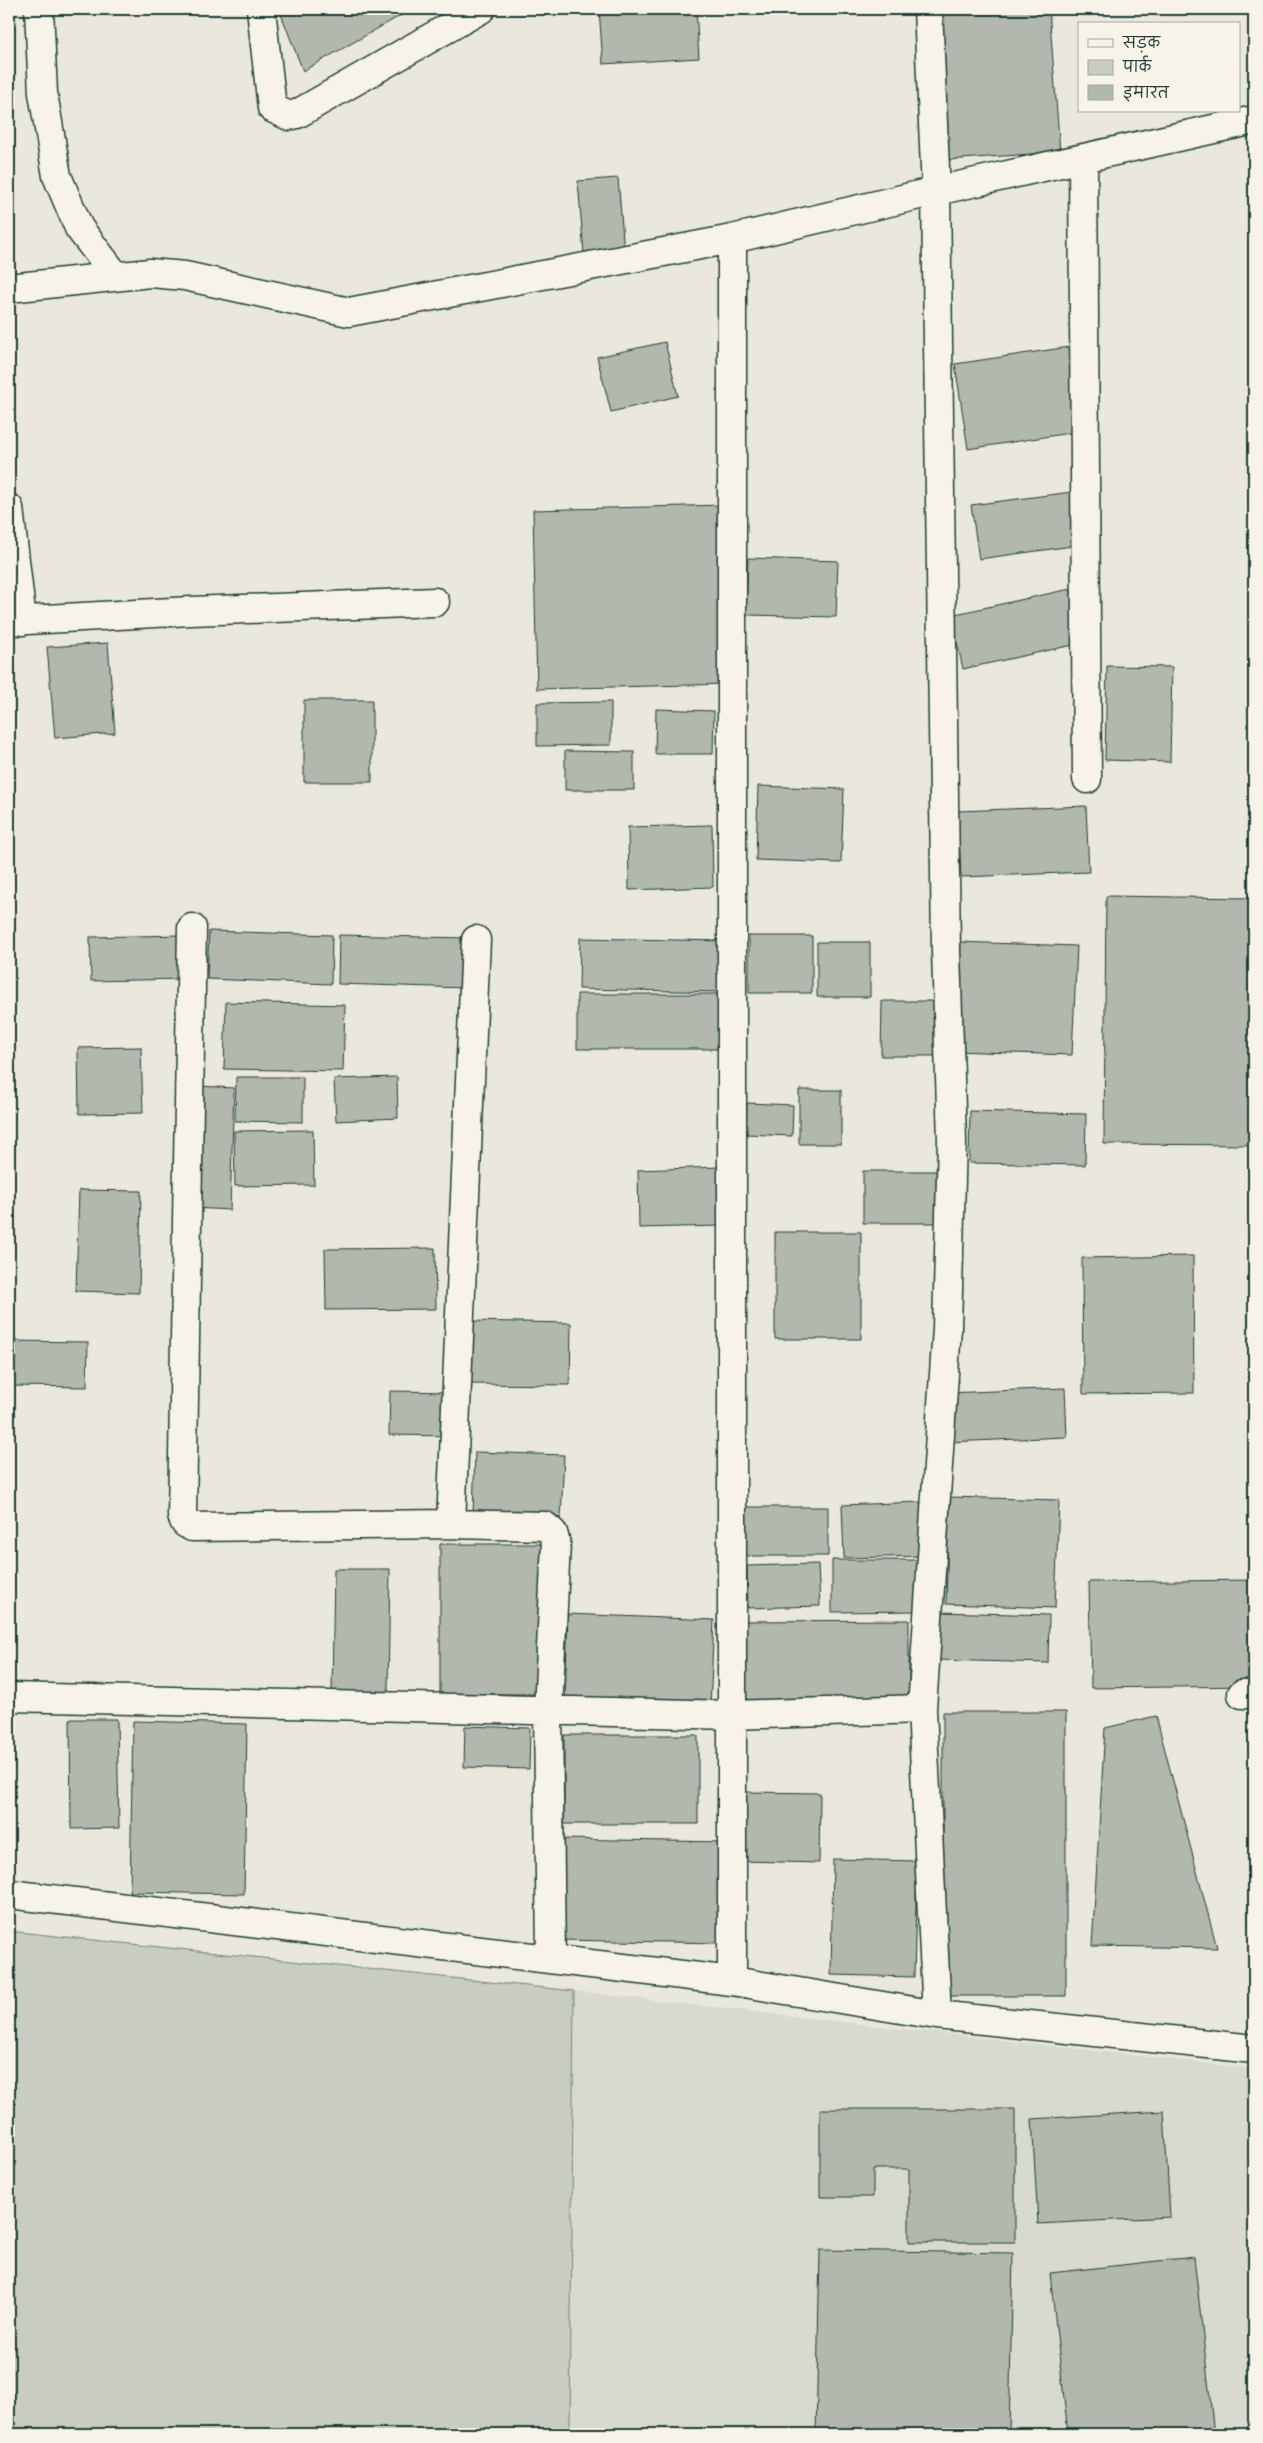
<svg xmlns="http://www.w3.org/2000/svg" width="1263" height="2443" viewBox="0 0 1263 2443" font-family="'Indie Flower','Playpen Sans Deva',sans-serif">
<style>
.built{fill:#d9dacf}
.green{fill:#c8ccc1;stroke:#74847a}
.building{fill:#b2b8ae;stroke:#1f3d34}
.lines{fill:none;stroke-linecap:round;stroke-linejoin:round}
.minor-casing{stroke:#1f3d34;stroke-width:31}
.minor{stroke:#f7f3e8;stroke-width:28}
</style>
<rect width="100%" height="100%" fill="#eae8dd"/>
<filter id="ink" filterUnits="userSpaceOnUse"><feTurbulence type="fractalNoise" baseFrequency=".02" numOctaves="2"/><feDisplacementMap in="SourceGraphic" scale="10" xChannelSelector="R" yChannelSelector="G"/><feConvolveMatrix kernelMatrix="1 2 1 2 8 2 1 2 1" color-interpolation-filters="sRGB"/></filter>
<g filter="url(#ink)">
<path class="built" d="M574,1991L1254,2069V2434H570Z"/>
<path class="green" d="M9,1931L574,1991L570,2434H9Z"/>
<path class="building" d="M279,9H412L303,71Z
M599,9H696L699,58L603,64Z
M936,9H1049L1060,152L947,160Z
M618,178L624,251L584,254L578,181Z
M665,342L678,396L611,412L597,357Z
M1069,347L1082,431L968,449L955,364Z
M1072,492L1080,545L979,559L971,505Z
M724,505L729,684L537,689L533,510Z
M748,558L838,561L836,617L746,615Z
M1070,589L1082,643L963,669L951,615Z
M108,643L115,733L55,738L47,647Z
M1107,666L1172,667L1170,762L1105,760Z
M304,700H372V782H304Z
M611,702V745L537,746V703Z
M656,709L714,711L713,754H655Z
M565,751L634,752V790H565Z
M758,786L844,789L841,863L756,860Z
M1086,806L1089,872L961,877L958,811Z
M712,825L713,887L629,890L628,827Z
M1106,896L1254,898V1145L1104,1144Z
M209,931L332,935L331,984L207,979Z
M182,935L183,979L91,981L90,937Z
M339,935L466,938L465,988L338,984Z
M749,936H812V993H749Z
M580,938L724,941L722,992L579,989Z
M817,942H870V997H817Z
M957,942L1077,946L1072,1055L952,1051Z
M577,994H725V1049H577Z
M882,1001H941L940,1056H881Z
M226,1002L345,1005L343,1071L224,1069Z
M141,1047L143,1113L79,1114L78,1048Z
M236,1077H303V1122L235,1121Z
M397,1077L398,1118L336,1121L334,1079Z
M198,1086L234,1088L230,1210L193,1208Z
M799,1090H841V1144H799Z
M747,1103L793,1105L792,1136L746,1134Z
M970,1111L1086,1114L1085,1165L969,1163Z
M313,1130L314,1185L235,1186L234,1131Z
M720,1167L721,1226L639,1228L638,1170Z
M863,1171H947V1223H863Z
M79,1190L141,1191L139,1293L76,1291Z
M775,1232H861V1339H775Z
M435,1248L436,1309L326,1310L325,1249Z
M1193,1256L1194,1393L1083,1394L1082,1258Z
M469,1321L571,1323L570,1385L468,1384Z
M9,1341L88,1342L87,1387L9,1386Z
M1065,1388L1067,1437L949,1442L948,1393Z
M390,1391L452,1392L451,1436L389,1435Z
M475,1452L564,1455L561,1518L473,1515Z
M949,1497L1059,1500L1055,1608L946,1604Z
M921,1502L923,1556L844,1558L842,1505Z
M745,1507H828V1556H745Z
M440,1544H545V1694H440Z
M832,1560H918V1611L832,1612Z
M818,1564L820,1606L748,1608L747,1566Z
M334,1569H390L388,1692L332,1691Z
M1254,1580V1686L1091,1688L1089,1582Z
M939,1612L1049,1615L1048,1663L937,1660Z
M568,1614L714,1620L710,1708L565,1702Z
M909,1620V1699L746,1700L745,1621Z
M943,1712H1066V1996H943Z
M1156,1716L1217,1948L1092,1946L1105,1728Z
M70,1719H117L119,1828L71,1829Z
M133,1721L247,1724L244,1894L130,1892Z
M465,1726L530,1728L529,1769L464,1767Z
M564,1735H698V1824H564Z
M745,1792L820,1793L819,1863L744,1861Z
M561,1839L723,1842L721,1943L559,1940Z
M833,1859L917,1861L914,1977L831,1975Z
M820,2109H1015V2242H909V2169H873V2197H820Z
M1164,2111L1170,2217L1038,2224L1032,2119Z
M820,2250L1013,2253L1009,2434H816Z
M1194,2257L1214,2434H1068L1050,2273Z"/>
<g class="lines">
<g class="minor-casing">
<path id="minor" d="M39,9L43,93L57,176L79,228L115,275
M261,9L272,108L289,116L297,114L481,9
M928,9L936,191L946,951L952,1140L947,1328L922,1709L937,2015
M1083,159L1087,779
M9,288L150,273L185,276L349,312L732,239L936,191L1254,120
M9,508L22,621
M9,621L191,611L435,602
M192,928L182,1516L185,1523L192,1527L451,1524L545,1526L553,1533L556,1543L548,1711L551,1959
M451,1524L476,940
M1242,1694H1254
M9,1697L732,1715L922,1709
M9,1894L732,1981L937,2015L1254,2049
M732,1981V239"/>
</g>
<use href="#minor" class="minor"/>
</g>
</g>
<rect width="1263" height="2443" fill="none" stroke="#f7f3e8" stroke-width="30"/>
<rect x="15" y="15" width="1233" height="2413" fill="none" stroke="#1f3d34" stroke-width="2" filter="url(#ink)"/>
<rect x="1078" y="22" width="162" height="90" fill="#f7f3e8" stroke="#a1aaa0"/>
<rect x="1088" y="39" width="25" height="8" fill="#f7f3e8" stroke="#a1aaa0"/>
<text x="1123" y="48" font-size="15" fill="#1f3d34">सड़क</text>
<rect x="1088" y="60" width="25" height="15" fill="#c8ccc1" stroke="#a1aaa0"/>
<text x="1123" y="72" font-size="15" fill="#1f3d34">पार्क</text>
<rect x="1088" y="85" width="25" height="15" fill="#b2b8ae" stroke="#a1aaa0"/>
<text x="1123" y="98" font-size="15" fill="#1f3d34">इमारत</text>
</svg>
